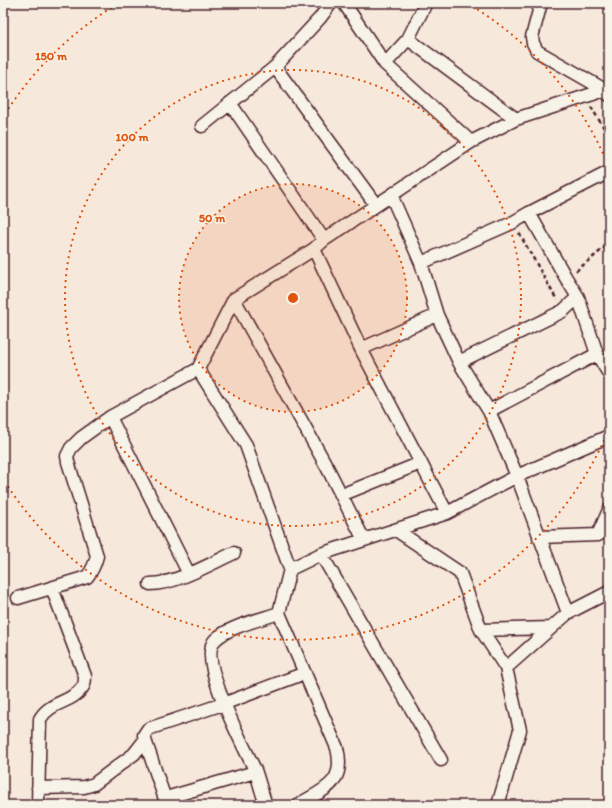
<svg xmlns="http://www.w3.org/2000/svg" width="612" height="808" viewBox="0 0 612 808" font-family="Itim,sans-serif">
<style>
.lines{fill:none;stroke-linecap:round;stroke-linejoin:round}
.minor-casing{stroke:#4a1f2b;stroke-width:15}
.path{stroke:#4a1f2b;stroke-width:2.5;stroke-dasharray:4 3;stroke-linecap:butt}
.minor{stroke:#f7f3e8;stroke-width:12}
.ring{fill:none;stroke:#e0560e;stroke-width:2;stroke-dasharray:2 4}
.centre{fill:#e0560e;stroke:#f7f3e8;stroke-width:2}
.ring-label{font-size:12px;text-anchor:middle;font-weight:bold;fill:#e0560e;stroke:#f7f3e8;stroke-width:3;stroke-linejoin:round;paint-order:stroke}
</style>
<rect width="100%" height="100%" fill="#f6e8db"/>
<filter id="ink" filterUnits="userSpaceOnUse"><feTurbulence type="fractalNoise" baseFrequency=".025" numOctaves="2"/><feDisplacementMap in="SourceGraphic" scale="8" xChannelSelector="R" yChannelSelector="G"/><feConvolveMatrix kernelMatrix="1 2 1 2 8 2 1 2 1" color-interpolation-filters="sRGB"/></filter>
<g filter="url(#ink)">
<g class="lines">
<g class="minor-casing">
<path id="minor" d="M344,3L385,64L471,142
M541,3L532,37L533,43L537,51L605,90L609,89
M408,39L516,119
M385,64L408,39L426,3
M275,67L376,205
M230,103L324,240
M202,126L275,67L320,18L331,3
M391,195L421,263L437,315L459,362L489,411L517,476L568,613
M529,213L566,278L578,297L597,354L609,374
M314,249L361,349L437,315
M421,263L512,223L529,213L609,172
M234,299L327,467L364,540
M361,349L447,513
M459,362L563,311L578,297
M198,369L246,445L290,569
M489,411L597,354
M110,417L189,574
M341,495L421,463
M396,530L460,573L481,630L551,628
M598,535L609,510
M539,537L598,535L609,529
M321,554L441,760
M150,584C176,584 210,564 234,553
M18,598L87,577C92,571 95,564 97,556L68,462L67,456L71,448L81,438L110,417L198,369L234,299L314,249L324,240L471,142L516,119L605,90L609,95
M279,613L337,748C346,784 324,789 298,805
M481,630L506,668
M38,788L84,787L94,784L134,754L145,740
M166,798L255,772
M38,805L40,719C50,701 72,703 82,688C85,685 85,680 85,676L52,588
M167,805L145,740L144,735L148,729L223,704L305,673
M266,805C262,794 259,781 255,770C245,748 196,659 215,640C227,627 262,619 279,613L290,569L321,554L447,513L517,476L609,436
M498,805L520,730L506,668L568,613L609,592"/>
</g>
<path class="path" d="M591,107L609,136
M519,233L557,300
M576,271L609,244"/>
<use href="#minor" class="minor"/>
</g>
</g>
<circle cx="293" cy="298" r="114" fill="#e0560e" fill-opacity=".12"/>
<g class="ring">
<circle cx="293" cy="298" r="114"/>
<circle cx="293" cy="298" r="228"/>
<path d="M609 429A342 342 0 0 1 5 482M5 114A342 342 0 0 1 119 3M467 3A342 342 0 0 1 609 167"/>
</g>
<circle cx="293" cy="298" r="6" class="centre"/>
<g class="ring-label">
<text x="51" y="60">150 m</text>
<text x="132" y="141">100 m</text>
<text x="212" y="222">50 m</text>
</g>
<rect width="612" height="808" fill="none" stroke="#f7f3e8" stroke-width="16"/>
<rect x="8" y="8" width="596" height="792" fill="none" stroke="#4a1f2b" stroke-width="1.5" filter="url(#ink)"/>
</svg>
